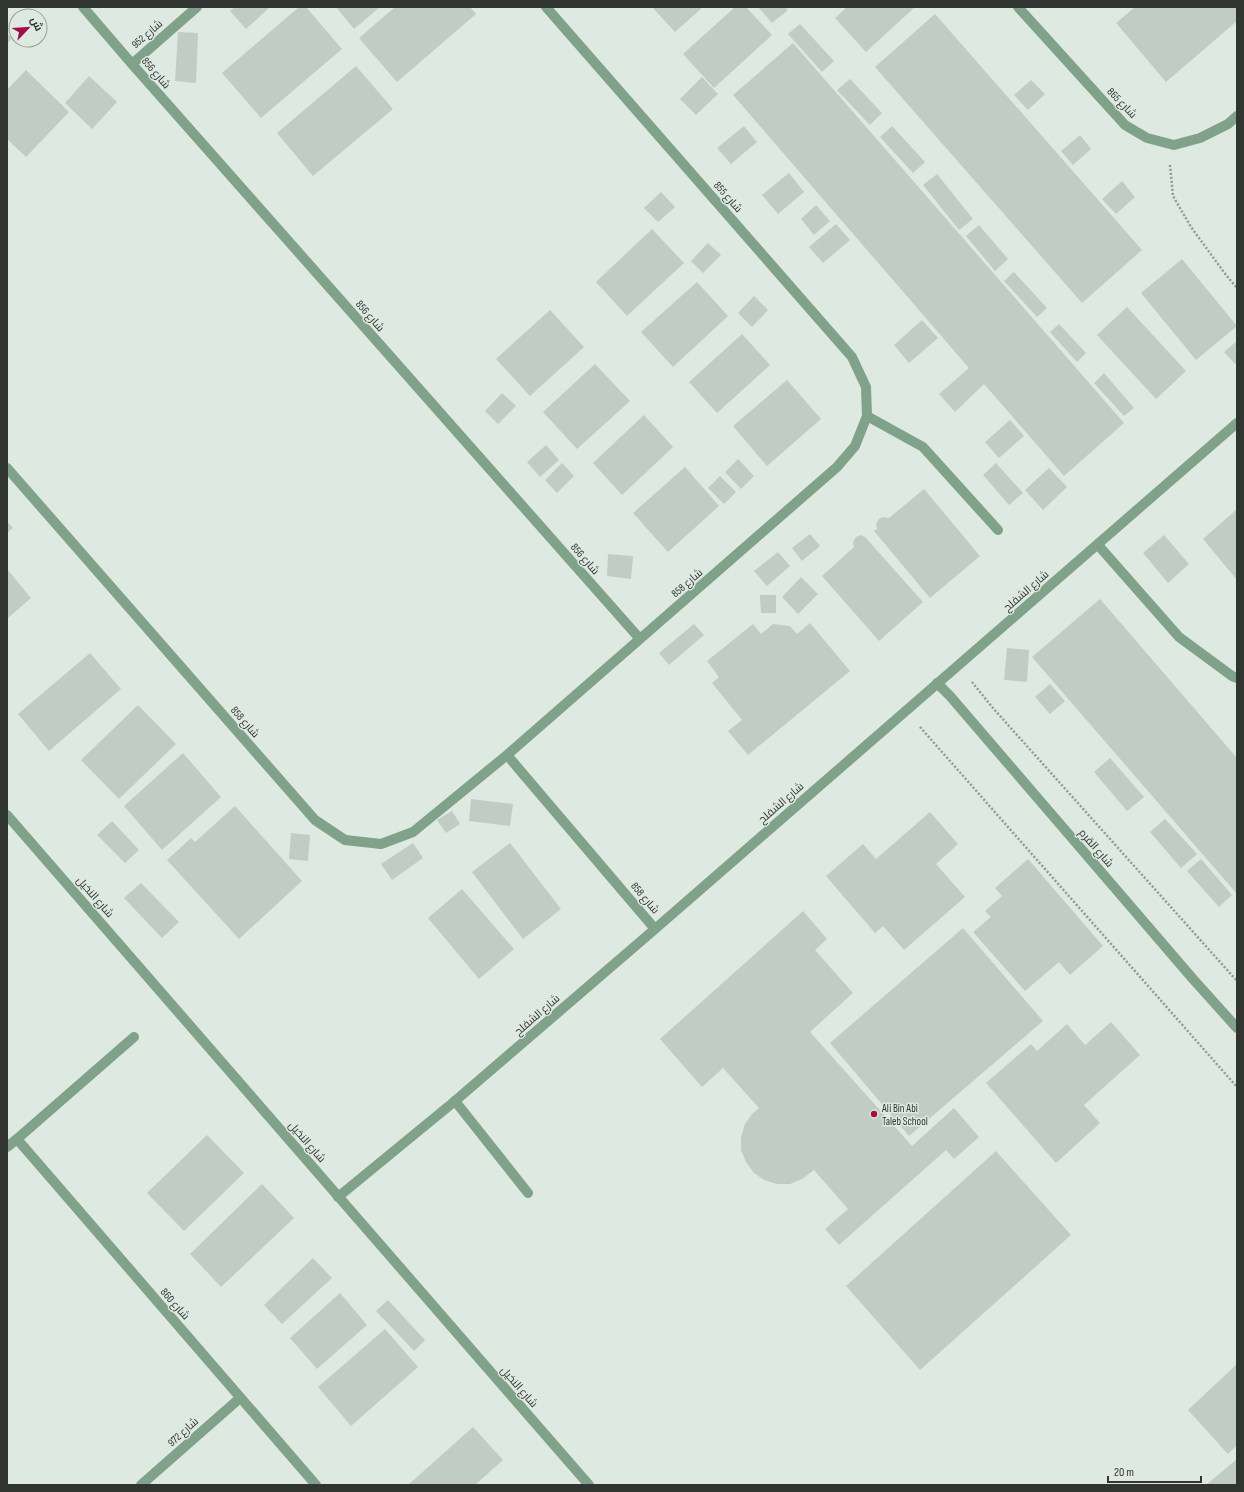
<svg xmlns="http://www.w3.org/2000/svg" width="1244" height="1492" viewBox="0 0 1244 1492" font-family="'Sofia Sans Condensed',Cairo,sans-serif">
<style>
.building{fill:#c1ccc4}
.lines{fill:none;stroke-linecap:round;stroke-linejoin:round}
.path{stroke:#919993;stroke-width:2.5;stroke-dasharray:2 2;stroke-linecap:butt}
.lane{stroke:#80a18a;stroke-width:10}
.street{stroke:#80a18a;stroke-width:10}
.poi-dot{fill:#a30d4d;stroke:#dee9e1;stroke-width:1.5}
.labels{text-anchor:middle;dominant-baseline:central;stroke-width:3;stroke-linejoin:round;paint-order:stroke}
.street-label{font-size:11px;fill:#313532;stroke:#dee9e1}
.poi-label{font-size:11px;fill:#313532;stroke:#dee9e1;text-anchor:start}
</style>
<rect width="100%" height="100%" fill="#dee9e1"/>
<path class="building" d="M235,7H270L246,29L230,11Z
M299,7H306L342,49L261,118L222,73Z
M336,7H380L354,29Z
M395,7H470L476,14L397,82L359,38Z
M652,7H703L675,32Z
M735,7H746L772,35L714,88L683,54Z
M758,7H785L788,10L772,23Z
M847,7H915L866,52L835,18Z
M1135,7H1237V21L1166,82L1116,23Z
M935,14L1142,250L1082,303L875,67Z
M800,24L834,61L822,72L788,34Z
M178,32L198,33L196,83L175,81Z
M7,33L12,38L7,44Z
M793,43L1124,423L1064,476L984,384L955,412L939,394L969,368L733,95Z
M356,66L393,109L313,176L277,133Z
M26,70L69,112L26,157L7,139V90Z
M89,76L117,102L92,129L65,103Z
M702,77L718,94L696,115L680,99Z
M850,79L882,113L870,125L837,90Z
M1031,80L1045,94L1028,110L1014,95Z
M744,126L757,142L731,164L717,148Z
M892,126L925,162L913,173L880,137Z
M1080,135L1091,149L1073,165L1061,151Z
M789,173L804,192L778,214L762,195Z
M937,174L973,219L959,230L923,185Z
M1122,181L1135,197L1116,214L1102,199Z
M661,192L675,207L658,222L644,208Z
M816,205L830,221L814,235L801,219Z
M836,224L850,240L823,263L809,247Z
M979,225L1008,259L995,271L966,236Z
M652,229L684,263L627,316L596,282Z
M708,243L721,255L703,273L691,261Z
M1182,259L1237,326L1196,360L1141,293Z
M1014,272L1047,308L1037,317L1004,281Z
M697,282L728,316L673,367L641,332Z
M754,296L768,310L752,327L738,313Z
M1127,307L1186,371L1156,399L1097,335Z
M550,310L584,347L530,396L496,359Z
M922,320L938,338L909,363L894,345Z
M1059,324L1086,353L1077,362L1050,332Z
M742,334L770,365L717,413L689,382Z
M1237,341V362L1235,364L1224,352Z
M595,364L630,401L577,449L543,412Z
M1104,373L1134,408L1124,416L1094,383Z
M787,380L821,419L767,466L733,426Z
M502,393L516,406L498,424L485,411Z
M644,415L673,447L622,495L593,463Z
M1010,420L1024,436L999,458L985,442Z
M546,445L559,460L540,477L527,462Z
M738,459L754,476L741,489L725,472Z
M562,463L574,476L557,493L545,480Z
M996,463L1023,493L1009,505L983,475Z
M685,467L719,506L668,552L633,513Z
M1049,468L1067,487L1043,510L1025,490Z
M720,476L736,492L724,504L708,488Z
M924,489L980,556L930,598L874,531L877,529L876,524L879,519L883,517L889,518Z
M1237,509V580L1203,539Z
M7,521L13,528L7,533Z
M810,534L820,546L802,561L792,548Z
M861,535L865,537L923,602L879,641L822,576L854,547L853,542L856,537Z
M1164,535L1189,564L1168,583L1143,553Z
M778,552L790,566L767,586L754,571Z
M608,554L633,556L631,579L607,576Z
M7,569L31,598L7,619Z
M801,577L818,594L798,614L782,597Z
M760,595H776V613H761Z
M1100,599L1237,758V894L1032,657Z
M810,623L850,671L748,755L728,731L742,720L712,683L719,677L707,661L753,624L761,634L773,624L790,626L797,634Z
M694,624L704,635L669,665L659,653Z
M1007,648L1029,650L1027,682L1004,680Z
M90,653L121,689L49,751L18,714Z
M1050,684L1065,701L1050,714L1035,697Z
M138,705L176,744L119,799L81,760Z
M183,753L221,797L162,850L124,806Z
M1110,758L1144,797L1127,811L1094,772Z
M471,799L513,804L510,826L469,821Z
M235,806L302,881L239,939L167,860L191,838L195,842Z
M452,811L460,824L446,833L437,820Z
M930,812L958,844L936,864L965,897L904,950L883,926L875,933L826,876L863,844L876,859Z
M1165,819L1197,854L1181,868L1150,832Z
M112,821L139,850L125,863L97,835Z
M291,833L310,835L308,861L289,859Z
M413,843L423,858L392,880L381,864Z
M510,843L561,909L523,939L472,872Z
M1028,859L1103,946L1070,975L1059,962L1025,991L973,932L991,917L985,911L1002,896L995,888Z
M1201,859L1232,895L1219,907L1187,871Z
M141,883L179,922L162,938L124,898Z
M462,889L514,949L479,979L428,918Z
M803,911L827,939L815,950L853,993L810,1032L912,1146L954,1108L979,1137L954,1159L946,1150L839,1245L825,1229L848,1209L814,1170L802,1179L790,1184H777L764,1180L754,1173L746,1162L741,1150V1137L745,1124L752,1114L759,1108L723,1068L702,1087L660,1039Z
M963,928L1043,1021L909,1136L830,1043Z
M1111,1022L1140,1055L1084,1105L1100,1123L1056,1163L986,1083L1031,1044L1037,1051L1067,1024L1085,1045Z
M207,1135L244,1173L184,1231L147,1193Z
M996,1151L1071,1235L920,1370L846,1286Z
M262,1184L294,1218L221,1287L190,1254Z
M313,1258L332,1278L282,1324L264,1305Z
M340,1293L367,1325L317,1369L290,1338Z
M388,1300L425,1340L414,1351L376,1311Z
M385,1329L418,1367L351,1426L318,1387Z
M1237,1364V1445L1228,1454L1188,1410Z
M473,1427L503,1460L475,1485H408Z
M1237,1459V1485H1206Z"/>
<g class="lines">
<path class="path" d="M1170,165L1173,196L1191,227L1226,275L1237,288
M972,682L992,707L1237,981
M920,727L1237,1087"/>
<path class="lane" d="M867,416L923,447L998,530
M1098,545L1179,637L1232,676L1237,678
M455,1101L528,1193
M17,1139L134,1037"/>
<path class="street" d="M83,7L132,64L640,639
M1018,7L1125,125L1147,138L1174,145L1200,138L1228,124L1237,116
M132,64L197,7
M7,468L315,820L345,840L381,844L413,832L507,755L837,467L855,446L867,416L866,387L852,357L546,7
M937,683L950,696L1193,979L1237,1028
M507,755L655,929
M7,815L589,1485
M7,1147L17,1139L316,1485
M338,1197L455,1101L655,929L1237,423
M141,1485L240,1398"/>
</g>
<circle class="poi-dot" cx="874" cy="1114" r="4"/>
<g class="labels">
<g class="street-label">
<text transform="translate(147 34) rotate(-41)">شارع 952</text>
<text transform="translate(156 73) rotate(49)">شارع 856</text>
<text transform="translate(1122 103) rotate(46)">شارع 865</text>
<text transform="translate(728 197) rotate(49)">شارع 855</text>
<text transform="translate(370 316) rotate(49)">شارع 856</text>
<text transform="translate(585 559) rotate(49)">شارع 856</text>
<text transform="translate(687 583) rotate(-41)">شارع 858</text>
<text transform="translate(1026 591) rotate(-41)">شارع الشفلح</text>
<text transform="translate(245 722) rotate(49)">شارع 858</text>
<text transform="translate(781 803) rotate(-41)">شارع الشفلح</text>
<text transform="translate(1096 848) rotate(49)">شارع القرم</text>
<text transform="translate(95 897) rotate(49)">شارع النخيل</text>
<text transform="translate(645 898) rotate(50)">شارع 858</text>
<text transform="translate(537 1015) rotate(-41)">شارع الشفلح</text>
<text transform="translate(307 1142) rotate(49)">شارع النخيل</text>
<text transform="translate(175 1304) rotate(49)">شارع 860</text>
<text transform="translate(519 1387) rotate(49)">شارع النخيل</text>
<text transform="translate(183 1432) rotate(-42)">شارع 972</text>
</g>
<g class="poi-label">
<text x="882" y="1108">Ali Bin Abi<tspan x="882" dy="13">Taleb School</tspan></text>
</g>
</g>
<rect width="1244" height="1492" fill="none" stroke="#313532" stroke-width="16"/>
<g transform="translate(28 28) rotate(65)"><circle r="19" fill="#dee9e1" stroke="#99a19b"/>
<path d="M0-3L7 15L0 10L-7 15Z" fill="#a30d4d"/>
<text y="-6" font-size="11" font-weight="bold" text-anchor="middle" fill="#313532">ش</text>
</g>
<path d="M1108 1476v6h93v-6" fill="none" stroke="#313532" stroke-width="2"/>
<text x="1114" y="1476" font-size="12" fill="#313532" stroke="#dee9e1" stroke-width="3" paint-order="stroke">20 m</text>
</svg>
